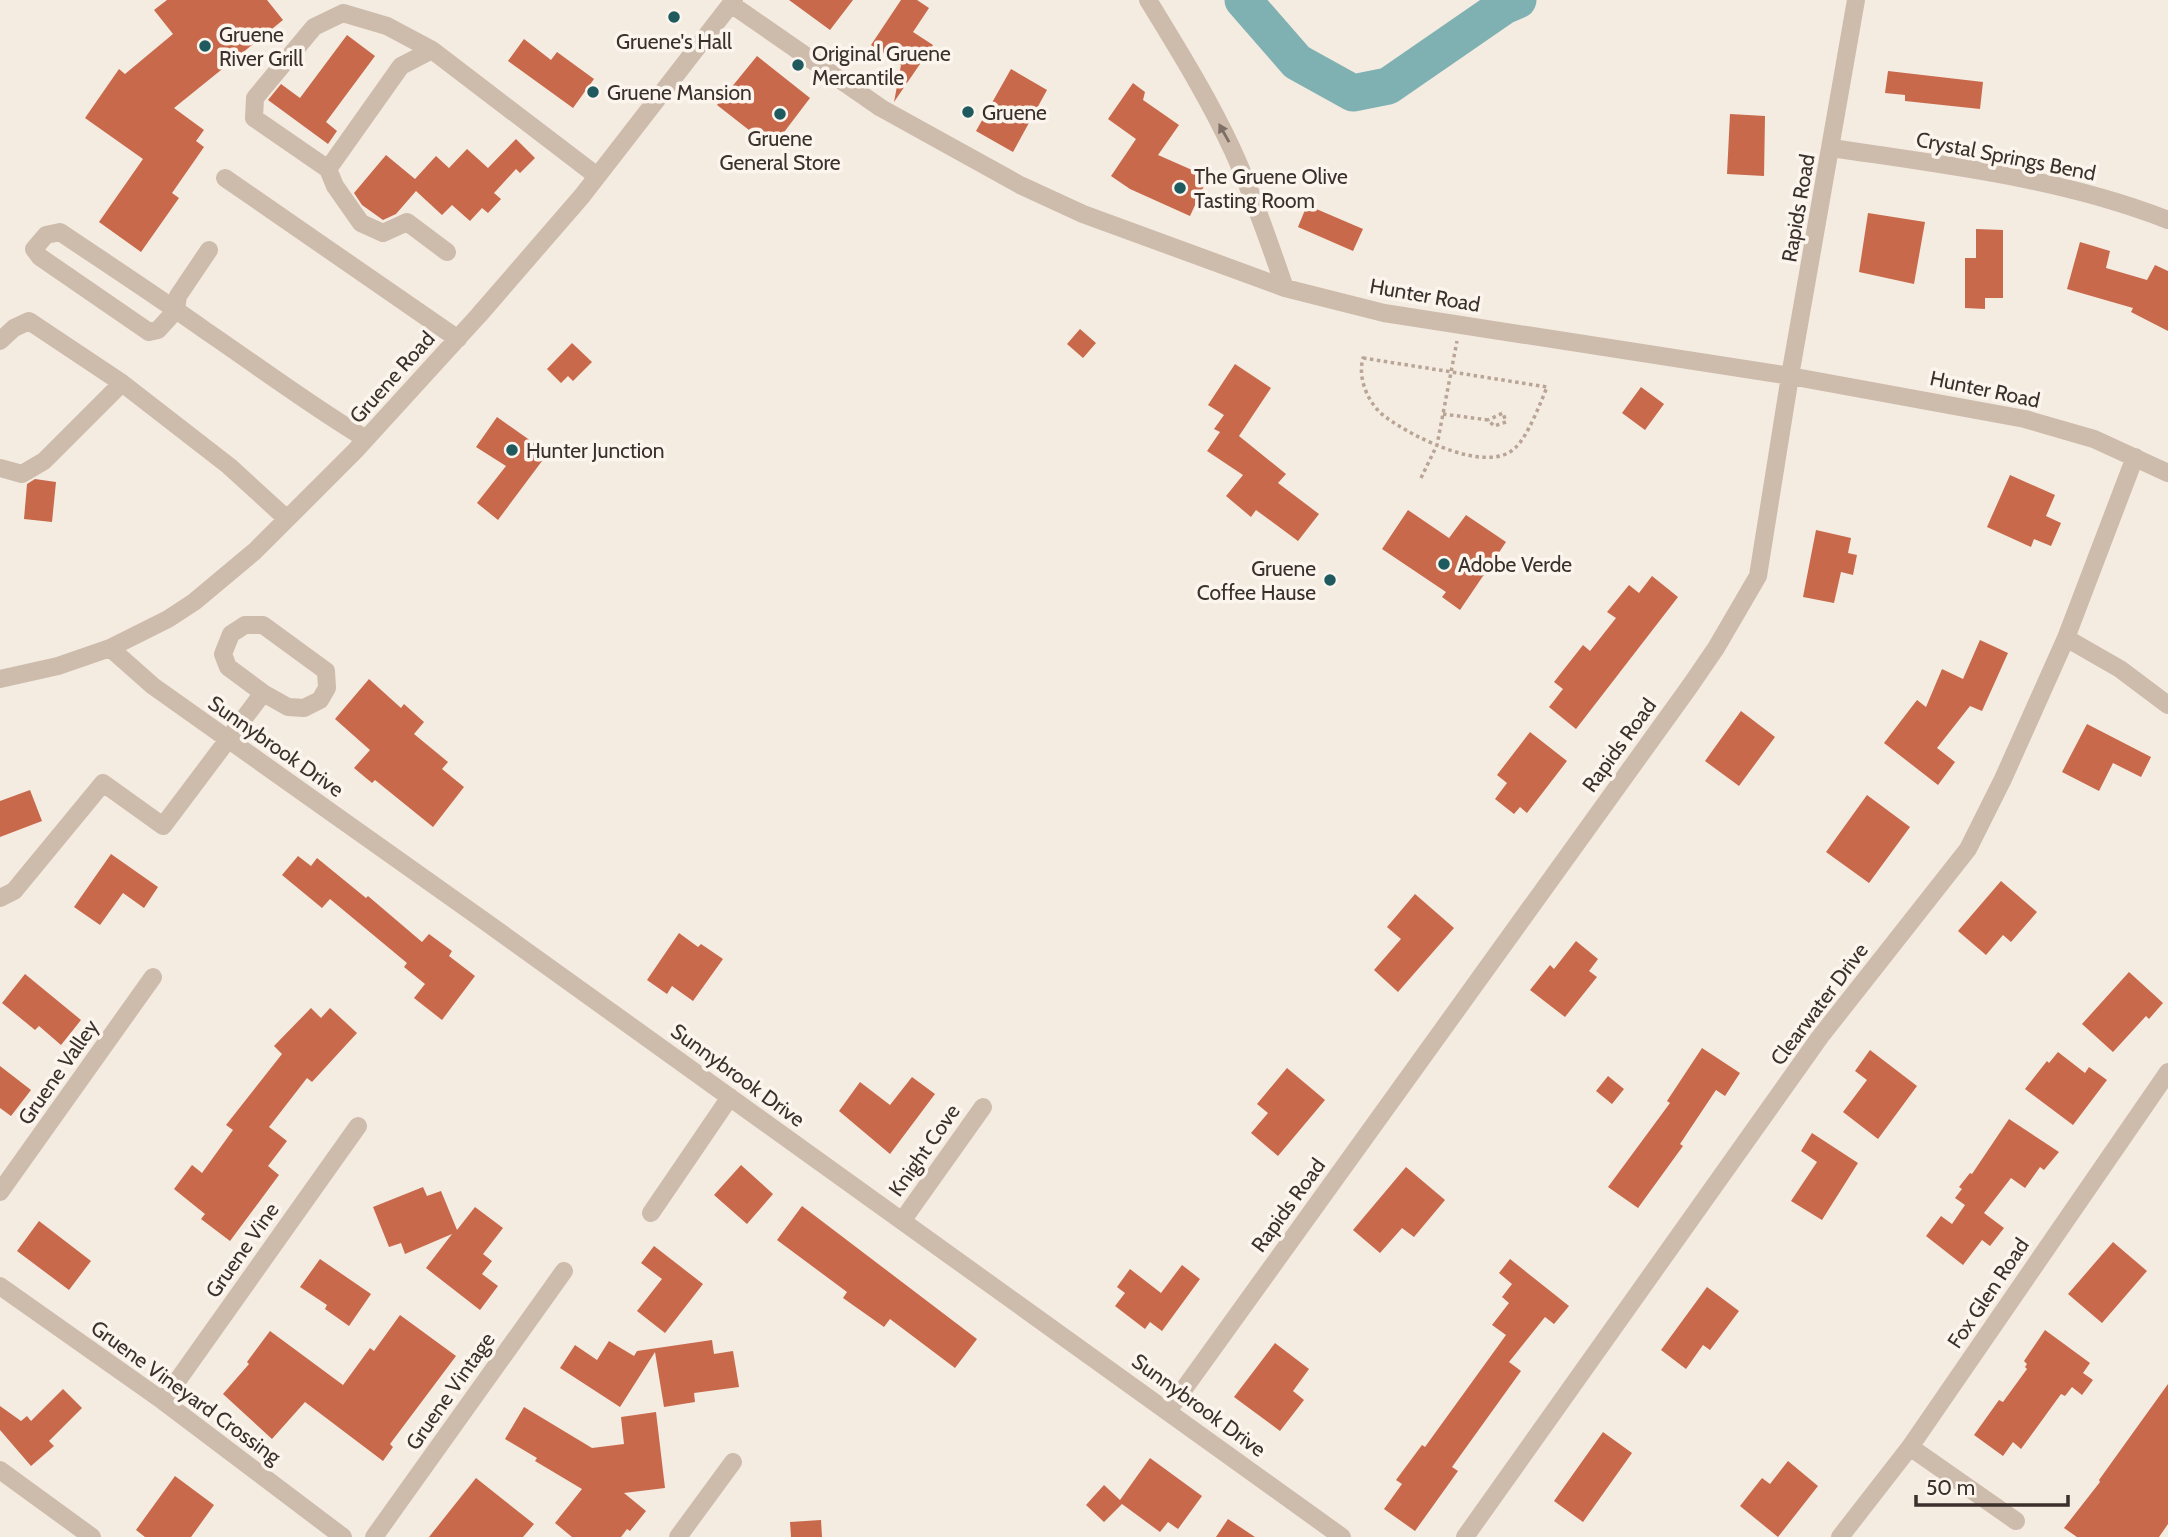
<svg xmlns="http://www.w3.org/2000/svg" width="2168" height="1537" viewBox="0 0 2168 1537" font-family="Cabin,sans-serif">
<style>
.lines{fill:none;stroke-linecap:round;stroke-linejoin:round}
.river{stroke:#7fb0b2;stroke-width:37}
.building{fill:#c8694b}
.path{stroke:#b9a596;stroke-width:3.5;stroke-dasharray:3.5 3.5;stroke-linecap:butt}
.minor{stroke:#cdbbac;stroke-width:18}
.oneway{fill:#7d6f65}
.poi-dot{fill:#1f5a5e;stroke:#fbf5ee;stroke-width:2.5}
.labels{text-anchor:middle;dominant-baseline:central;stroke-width:7;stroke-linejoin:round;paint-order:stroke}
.poi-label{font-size:21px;fill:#3b302b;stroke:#fbf5ee;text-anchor:start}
.street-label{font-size:21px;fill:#3b302b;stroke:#fbf5ee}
</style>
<rect width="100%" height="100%" fill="#f4ebe1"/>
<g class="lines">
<path class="river" d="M1243,0L1297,62L1353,93L1388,86L1504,6L1518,0"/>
</g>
<path class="building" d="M167,0H267L283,20L174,108L204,130L196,141L204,147L172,193L179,198L141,252L99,222L143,159L85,118L119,69L125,74L173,34L154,10Z
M789,0H853L830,30Z
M901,0H917L929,8L913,32L933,45L894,102L901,65L871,45Z
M347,35L375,56L326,122L337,131L328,144L268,100L281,84L300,98Z
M524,39L551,60L557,52L594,79L573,108L508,61Z
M757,56L810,98L772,148L717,105Z
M1011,69L1047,90L1013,152L976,131Z
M1888,71L1983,82L1980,109L1905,101V95L1885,93Z
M1133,83L1145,92L1143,100L1179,125L1158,155L1208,177L1190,216L1130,189L1111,176L1136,139L1108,119Z
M1730,114L1765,116L1764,176L1727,174Z
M516,139L535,158L520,173L516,169L494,193L501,199L488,213L482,208L470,221L452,205L442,215L416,191L396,214L383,220L362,205L354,193L386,155L415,179L436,156L449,168L467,149L488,168Z
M1307,205L1363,229L1353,251L1298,227Z
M1868,213L1925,222L1914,284L1859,272Z
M1976,229L2003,230V298H1985V309L1965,308V258H1976Z
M2080,242L2110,251L2106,268L2147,280L2155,265L2168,271V331L2131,312L2133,308L2067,289Z
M1080,329L1096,343L1083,358L1067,344Z
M572,343L592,362L573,381L568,376L561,383L547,369Z
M1235,364L1271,388L1239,436L1286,474L1278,483L1319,514L1298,541L1256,510L1251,517L1226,496L1243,475L1207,451L1220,432L1214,429L1224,415L1208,405Z
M1641,387L1664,404L1645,430L1622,413Z
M497,417L548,453L498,520L477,503L506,466L476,447Z
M2010,475L2055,495L2046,516L2061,523L2051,546L2034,539L2031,547L1987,527Z
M35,479L56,482L52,522L24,519L27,484Z
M1408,510L1449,538L1466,515L1506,542L1460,610L1442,597L1446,592L1382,549Z
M1816,530L1851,538L1848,553L1857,555L1853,575L1841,572L1834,603L1803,597Z
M1652,576L1678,597L1576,729L1549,707L1563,689L1554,682L1583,645L1590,651L1616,618L1607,612L1629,585L1639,593Z
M1980,640L2008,653L1982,711L1970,706L1937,748L1955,762L1938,785L1884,743L1917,700L1926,707L1942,669L1963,679Z
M369,679L401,708L404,704L424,722L414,734L448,762L442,769L464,787L433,827L375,780L372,783L354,768L370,750L335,719Z
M1741,711L1775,737L1739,786L1705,761Z
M2087,724L2151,757L2141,777L2113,763L2099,791L2062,772Z
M1530,732L1567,761L1527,813L1520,807L1514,814L1495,799L1507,783L1497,775Z
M30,790L42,821L0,837V801Z
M1867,795L1910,827L1869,883L1826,852Z
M111,854L158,887L144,908L123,893L100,925L74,907Z
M298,856L311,866L317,858L366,898L368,896L422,942L429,934L452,951L449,956L475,976L442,1020L414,998L425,984L404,967L407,963L330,899L322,908L282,875Z
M2001,881L2037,912L2011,942L2003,935L1986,955L1958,931Z
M1415,894L1454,928L1398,992L1374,970L1401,939L1387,927Z
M679,933L698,947L701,944L723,959L693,1001L672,986L667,994L647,980Z
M1576,941L1598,959L1589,971L1597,977L1565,1017L1530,990L1550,965L1554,969Z
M2129,972L2163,1003L2149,1019L2146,1016L2113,1052L2082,1024Z
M25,974L81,1020L61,1045L39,1026L35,1030L2,1003Z
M311,1008L321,1018L330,1008L357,1033L312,1082L307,1078L269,1127L287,1141L268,1166L279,1175L230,1241L201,1219L205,1214L174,1189L192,1165L202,1173L233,1130L226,1125L282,1054L274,1046Z
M1702,1048L1740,1073L1725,1096L1716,1090L1680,1144L1683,1146L1638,1208L1608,1187L1670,1103L1667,1101Z
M1870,1050L1917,1086L1878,1139L1843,1112L1867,1080L1855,1071Z
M2058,1052L2085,1073L2089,1067L2107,1080L2073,1125L2025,1089L2047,1061L2049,1063Z
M0,1066L31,1090L11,1116L0,1108Z
M1287,1068L1325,1100L1278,1156L1251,1133L1268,1113L1257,1104Z
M1608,1076L1624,1089L1612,1104L1596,1091Z
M912,1077L935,1094L890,1154L839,1111L860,1082L890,1105Z
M2009,1119L2059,1152L2044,1170L2040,1167L2025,1188L2011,1178L1984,1213L2004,1228L1990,1246L1982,1240L1963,1265L1926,1236L1941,1216L1952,1224L1965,1205L1955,1198L1962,1189L1959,1187L1970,1173L1972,1174Z
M1812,1133L1858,1163L1822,1220L1791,1201L1817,1162L1801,1151Z
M741,1165L773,1194L747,1224L714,1195Z
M1406,1167L1445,1200L1414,1237L1402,1228L1380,1253L1353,1230Z
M423,1187L427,1196L441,1191L457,1230L475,1207L503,1228L483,1254L492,1261L482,1274L498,1286L480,1310L426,1268L452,1234L405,1254L401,1243L389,1247L373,1207Z
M802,1206L977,1339L955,1368L890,1319L884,1327L843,1298L847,1292L777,1240Z
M39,1221L91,1261L69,1290L17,1251Z
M2113,1242L2147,1271L2102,1323L2068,1294Z
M654,1246L703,1284L665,1333L637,1311L662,1279L641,1263Z
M320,1259L371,1294L349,1326L325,1309L327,1305L300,1287Z
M1510,1259L1569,1306L1554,1324L1545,1317L1509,1362L1521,1371L1452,1467L1458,1471L1415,1531L1384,1509L1402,1484L1396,1480L1422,1445L1425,1447L1506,1335L1492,1325L1509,1303L1502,1297L1512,1284L1499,1273Z
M1182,1265L1200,1279L1162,1331L1150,1322L1145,1329L1115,1306L1125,1293L1117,1287L1130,1269L1161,1293Z
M1707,1287L1739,1311L1710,1350L1703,1345L1686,1369L1661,1350Z
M400,1315L456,1356L390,1444L393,1447L383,1461L305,1402L272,1439L223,1394L249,1364L247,1362L270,1331L343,1385L370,1348L374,1351Z
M2045,1330L2090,1363L2083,1373L2093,1380L2082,1395L2072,1387L2065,1396L2061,1394L2021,1449L2013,1442L2003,1456L1974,1435L1999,1400L2003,1402L2027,1369L2025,1367L2027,1364L2024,1361Z
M712,1340L714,1354L733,1351L739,1387L694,1393L695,1402L664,1407L655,1352L620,1407L560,1368L575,1345L597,1360L609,1341L634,1356L637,1351Z
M1275,1343L1309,1369L1293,1391L1304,1400L1280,1431L1234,1397Z
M2168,1384V1524L2159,1537H2077L2064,1528L2100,1482L2099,1480Z
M63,1389L82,1408L49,1441L54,1446L31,1466L0,1430V1406L21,1421L27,1416L31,1421Z
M524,1407L592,1448L624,1444L621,1417L656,1412L665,1488L624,1493L646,1511L630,1531L627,1529L621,1537H572L555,1523L582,1489L535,1461L537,1458L505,1439Z
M1603,1432L1632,1453L1583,1522L1554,1501Z
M1150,1458L1202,1496L1178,1529L1168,1522L1160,1532L1122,1504L1104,1522L1086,1505L1104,1485L1120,1500Z
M1788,1461L1818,1486L1778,1537L1740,1506L1762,1478L1770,1484Z
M175,1476L214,1505L191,1537H145L136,1530Z
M476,1478L534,1524L523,1537H429Z
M1228,1519L1255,1537H1216Z
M821,1520L822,1537H791L790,1522Z"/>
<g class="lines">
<path class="path" d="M1363,358L1547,387C1541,402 1527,438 1515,448C1487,475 1413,437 1387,418C1369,406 1357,379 1363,358Z
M1443,414L1488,420L1494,426L1506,422L1503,413L1488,420
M1421,478L1437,445L1457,341"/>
<path class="minor" d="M1148,0C1178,49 1209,99 1233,151C1253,195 1269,242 1285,288
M731,4L881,108L1020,185L1083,214L1285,288L1384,313L1790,376L2025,419L2094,439L2168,473
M432,50L387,26L343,13L314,27L255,98L254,118L328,169L401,66L432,50L597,176
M1832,148C1945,165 2061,178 2168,220
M328,169L335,186L361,223L383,233L407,222L447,252
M225,178L458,339
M209,250L178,296L176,310L158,330L149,332L40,257L34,249L46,235L60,232C109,265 158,297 206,331C259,367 311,406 366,439
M0,341L14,328L29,321L122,383L229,466L287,519
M0,468L22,474L44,461L122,383
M2066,638L2120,669L2168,705
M110,648L153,686L483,920L1342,1537
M0,679L58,666L110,648L168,619L194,602L255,551L355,451L479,315L582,196L734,0
M0,898L14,891L103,783L163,826L263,693L228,667L223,654L231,634L245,625H263L326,671L327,688L320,700L304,708L288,707L263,693
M0,1192L153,977
M651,1213L730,1097
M902,1221L983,1107
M0,1286L163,1401L343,1537
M163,1401L358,1126
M1168,1411L1690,686L1716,648L1758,576L1790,376L1856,0
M1910,1447L2016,1521
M0,1470L92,1537
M374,1537L564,1271
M678,1537L733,1462
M1465,1537L1820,1037L1968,849L2003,779L2066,638L2135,457
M1840,1537L1910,1447L2168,1072"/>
</g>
<defs><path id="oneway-solid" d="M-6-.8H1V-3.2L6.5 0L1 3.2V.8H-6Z" transform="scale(1.75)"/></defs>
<use class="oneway" href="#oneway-solid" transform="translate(1224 133) rotate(-119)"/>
<g class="poi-dot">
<circle cx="674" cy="17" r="7"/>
<circle cx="205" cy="46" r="7"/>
<circle cx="798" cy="65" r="7"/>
<circle cx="593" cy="92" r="7"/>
<circle cx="968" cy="112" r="7"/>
<circle cx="780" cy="114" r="7"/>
<circle cx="1180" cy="188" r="7"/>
<circle cx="512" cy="450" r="7"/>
<circle cx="1444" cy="564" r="7"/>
<circle cx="1330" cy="580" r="7"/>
</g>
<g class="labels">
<g class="poi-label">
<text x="219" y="34">Gruene<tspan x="219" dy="24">River Grill</tspan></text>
<text x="674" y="41" text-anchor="middle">Gruene's Hall</text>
<text x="812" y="53">Original Gruene<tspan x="812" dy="24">Mercantile</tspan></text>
<text x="607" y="92">Gruene Mansion</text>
<text x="982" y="112">Gruene</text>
<text x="780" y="138" text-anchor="middle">Gruene<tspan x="780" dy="24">General Store</tspan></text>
<text x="1194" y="176">The Gruene Olive<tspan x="1194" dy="24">Tasting Room</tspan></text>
<text x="526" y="450">Hunter Junction</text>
<text x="1458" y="564">Adobe Verde</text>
<text x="1316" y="568" text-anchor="end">Gruene<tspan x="1316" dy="24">Coffee Hause</tspan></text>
</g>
<g class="street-label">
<text transform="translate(2006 156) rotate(11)">Crystal Springs Bend</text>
<text transform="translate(1798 208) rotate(-80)">Rapids Road</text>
<text transform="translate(1425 295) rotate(10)">Hunter Road</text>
<text transform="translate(392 377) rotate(-48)">Gruene Road</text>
<text transform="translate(1985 389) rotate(12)">Hunter Road</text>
<text transform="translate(1619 745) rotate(-54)">Rapids Road</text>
<text transform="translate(276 746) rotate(35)">Sunnybrook Drive</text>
<text transform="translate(1819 1004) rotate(-53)">Clearwater Drive</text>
<text transform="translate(58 1072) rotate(-55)">Gruene Valley</text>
<text transform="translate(738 1075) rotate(36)">Sunnybrook Drive</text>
<text transform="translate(924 1150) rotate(-55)">Knight Cove</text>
<text transform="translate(1288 1205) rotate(-54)">Rapids Road</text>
<text transform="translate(242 1250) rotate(-55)">Gruene Vine</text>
<text transform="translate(1988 1293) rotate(-56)">Fox Glen Road</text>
<text transform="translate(450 1391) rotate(-55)">Gruene Vintage</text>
<text transform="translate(186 1392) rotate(36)">Gruene Vineyard Crossing</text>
<text transform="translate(1199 1405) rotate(36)">Sunnybrook Drive</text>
</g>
</g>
<path d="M1916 1495v10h152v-10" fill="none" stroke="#3b302b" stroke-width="3.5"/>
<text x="1926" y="1495" font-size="21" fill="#3b302b" stroke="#fbf5ee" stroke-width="5" paint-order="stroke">50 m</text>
</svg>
